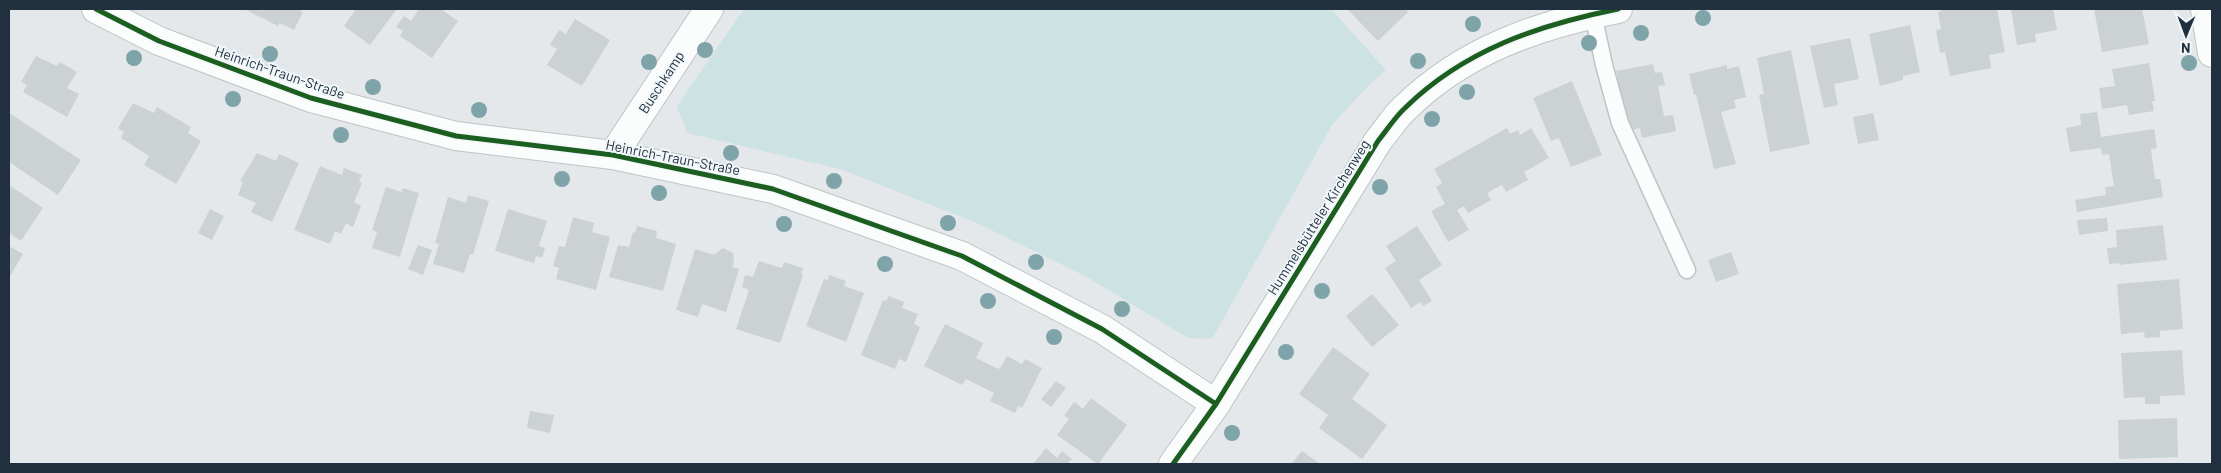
<svg xmlns="http://www.w3.org/2000/svg" width="2221" height="473" viewBox="0 0 2221 473" font-family="Barlow,sans-serif">
<style>
.green{fill:#cde2e3}
.building{fill:#ccd1d3}
.lines{fill:none;stroke-linecap:round;stroke-linejoin:round}
.service-casing{stroke:#bfc4c6;stroke-width:19}
.minor-casing{stroke:#bfc4c6;stroke-width:30}
.tertiary-casing{stroke:#bfc4c6;stroke-width:30}
.service{stroke:#fbfcfc;stroke-width:16}
.minor{stroke:#fbfcfc;stroke-width:28}
.tertiary{stroke:#fbfcfc;stroke-width:28}
.cycleway-casing{stroke:#f2f7f9;stroke-width:8}
.cycleway{stroke:#1b5e20;stroke-width:5}
.tree{fill:#7ea4aa}
.labels{text-anchor:middle;dominant-baseline:central;stroke-width:4;stroke-linejoin:round;paint-order:stroke}
.street-label{font-size:14px;fill:#21303e;stroke:#f2f7f9}
</style>
<rect width="100%" height="100%" fill="#e4e8ea"/>
<path class="green" d="M744,9H1331L1386,70L1370,84L1332,125L1212,339L1188,338L1087,277L977,223L840,169L687,133L677,106Z"/>
<path class="building" d="M244,9H297L303,12L294,30L280,23L278,26Z
M356,9H394L396,10L370,45L344,26Z
M419,9H441L458,21L432,58L400,36L403,31L396,27L404,16L411,21Z
M1347,9H1405L1408,12L1378,41Z
M1940,9H1997L2005,52L1989,55L1991,68L1950,76L1945,52L1940,53L1936,30L1941,29L1938,12H1941Z
M2011,9H2053L2057,30L2035,34L2036,42L2017,45Z
M2094,9H2142L2149,44L2102,52Z
M575,19L610,40L582,86L547,65L557,49L550,45L559,30L566,34Z
M1910,25L1920,72L1903,76V80L1880,86L1869,34Z
M1850,38L1859,79L1834,84L1838,105L1824,108L1810,46Z
M1791,50L1810,144L1770,152L1759,95L1764,94L1757,58Z
M36,56L57,66L60,62L77,72L67,88L79,94L67,117L23,92L27,85L21,82Z
M2149,63L2155,101H2152L2154,111L2129,115L2127,105L2102,109L2099,88L2115,86L2112,69Z
M1653,64L1655,73L1662,72L1665,85L1658,86L1664,116L1673,115L1676,131L1642,138L1640,128L1628,131L1616,71Z
M1727,65V69L1739,66L1746,97L1734,100L1736,108L1721,112L1736,164L1714,169L1696,94L1694,95L1689,74Z
M1572,81L1602,155L1571,167L1559,138L1551,141L1533,98Z
M133,103L154,113L157,107L191,127L188,133L201,141L176,184L144,165L149,156L121,138L124,132L118,128Z
M2097,112L2101,137L2154,129L2157,148L2151,149L2155,179H2160L2163,197L2077,212L2075,200L2106,195L2105,187L2114,186L2109,154L2102,155L2101,148L2070,152L2066,128L2081,125L2080,114Z
M9,113L81,160L58,195L9,162Z
M1873,113L1879,140L1858,144L1853,117Z
M1507,128L1510,134L1518,130L1520,135L1531,128L1549,158L1524,172L1528,180L1506,192L1502,185L1494,189L1487,193L1491,200L1468,213L1464,206L1457,210L1469,230L1448,242L1431,211L1445,204L1436,187L1442,183L1434,169Z
M257,153L276,161L279,154L299,163L272,222L251,212L256,203L238,195L243,182L240,181Z
M320,166L342,175L344,168L362,175L359,182L362,183L354,202L361,206L353,227L346,223L341,234L335,231L330,244L294,230Z
M9,185L43,208L21,241L9,233Z
M386,187L401,192L403,188L419,193L400,257L372,248L377,232L372,230Z
M468,195L489,201L473,255L470,254L464,273L433,264L439,244L435,243L448,197L466,203Z
M210,209L224,216L212,240L198,233Z
M508,209L547,221L539,246L545,248L542,258L536,256L534,263L495,251Z
M573,217L594,223L592,232L610,237L596,290L556,279L559,268L553,266L559,246L565,247Z
M2107,218L2108,231L2079,235L2077,220Z
M2163,225L2167,260L2119,265V263L2109,264L2107,248L2117,247L2116,230Z
M637,226L657,231L656,238L676,244L663,291L609,277L618,245L629,247L633,232L635,233Z
M1417,226L1442,265L1419,280L1432,301L1423,306L1420,302L1411,308L1385,268L1396,261L1386,246Z
M418,245L432,250L423,275L408,269Z
M9,246L23,254L9,278Z
M723,248L733,253L734,261L732,267L739,269L726,312L702,304L698,317L676,310L695,249L714,255Z
M1731,252L1739,274L1716,282L1708,260Z
M759,261L782,268L784,262L803,268L801,274L803,275L780,343L736,329L749,290L742,287L745,275L753,277Z
M829,275L846,281L844,286L864,293L846,342L806,326L824,279L828,280Z
M2179,279L2183,329L2160,331V337L2145,338L2144,332L2121,334L2117,284Z
M1372,294L1399,325L1372,347L1346,316Z
M889,296L904,302L902,308L918,314L914,324L920,327L906,362L899,359L895,369L861,355L883,300L886,301Z
M945,324L983,343L976,358L994,367L1000,369L1007,356L1022,364L1025,359L1042,368L1022,408L1018,406L1015,413L990,401L994,393L966,379L962,385L924,366Z
M1333,347L1370,374L1352,399L1387,425L1362,459L1319,428L1328,415L1299,394Z
M2182,350L2185,395L2160,396V404H2145V397L2124,398L2121,353Z
M1056,381L1066,388L1051,407L1041,399Z
M1091,398L1127,425L1098,464L1057,435L1069,419L1064,416L1074,402L1083,409Z
M530,411L554,415L550,433L527,428Z
M2177,418L2178,457L2119,459L2118,420Z
M1046,448L1057,458L1062,451L1072,459L1067,464H1033Z
M1302,451L1320,464H1291Z"/>
<g class="lines">
<g class="service-casing">
<path id="service" d="M1593,14L1604,65L1620,123L1687,270"/>
</g>
<g class="minor-casing">
<path id="minor" d="M96,9L159,41L311,98L456,136L613,155L773,189L962,256L1102,329L1216,404
M2205,9L2212,53
M613,155L709,9"/>
</g>
<g class="tertiary-casing">
<path id="tertiary" d="M1173,464L1216,404L1378,141C1387,130 1395,117 1405,108C1464,50 1538,25 1618,9"/>
</g>
<use href="#service" class="service"/>
<use href="#minor" class="minor"/>
<use href="#tertiary" class="tertiary"/>
<g class="cycleway-casing">
<path id="cycleway" d="M96,9L159,41L311,98L456,136L613,155L773,189L962,256L1102,329L1216,404
M1173,464L1216,404L1378,141C1387,130 1395,117 1405,108C1464,50 1538,25 1618,9"/>
</g>
<use href="#cycleway" class="cycleway"/>
</g>
<g class="tree">
<circle cx="1703" cy="18" r="8"/>
<circle cx="1473" cy="24" r="8"/>
<circle cx="1641" cy="33" r="8"/>
<circle cx="1589" cy="43" r="8"/>
<circle cx="705" cy="50" r="8"/>
<circle cx="270" cy="54" r="8"/>
<circle cx="134" cy="58" r="8"/>
<circle cx="1418" cy="61" r="8"/>
<circle cx="649" cy="62" r="8"/>
<circle cx="2189" cy="63" r="8"/>
<circle cx="373" cy="87" r="8"/>
<circle cx="1467" cy="92" r="8"/>
<circle cx="233" cy="99" r="8"/>
<circle cx="479" cy="110" r="8"/>
<circle cx="1432" cy="119" r="8"/>
<circle cx="341" cy="135" r="8"/>
<circle cx="731" cy="153" r="8"/>
<circle cx="562" cy="179" r="8"/>
<circle cx="834" cy="181" r="8"/>
<circle cx="1380" cy="187" r="8"/>
<circle cx="659" cy="193" r="8"/>
<circle cx="948" cy="223" r="8"/>
<circle cx="784" cy="224" r="8"/>
<circle cx="1036" cy="262" r="8"/>
<circle cx="885" cy="264" r="8"/>
<circle cx="1322" cy="291" r="8"/>
<circle cx="988" cy="301" r="8"/>
<circle cx="1122" cy="309" r="8"/>
<circle cx="1054" cy="337" r="8"/>
<circle cx="1286" cy="352" r="8"/>
<circle cx="1232" cy="433" r="8"/>
</g>
<g class="labels">
<g class="street-label">
<text transform="translate(280 72) rotate(19)">Heinrich-Traun-Straße</text>
<text transform="translate(661 82) rotate(-57)">Buschkamp</text>
<text transform="translate(673 157) rotate(11)">Heinrich-Traun-Straße</text>
<text transform="translate(1318 217) rotate(-58)">Hummelsbütteler Kirchenweg</text>
</g>
</g>
<rect width="2221" height="473" fill="none" stroke="#21303e" stroke-width="20"/>
<g transform="translate(2186 35) rotate(181)" stroke="#f2f7f9" stroke-width="4" paint-order="stroke">
<path d="M0-4L9 19L0 12L-9 19Z" fill="#21303e"/>
<text y="-8" font-size="14" font-weight="bold" text-anchor="middle" fill="#21303e">N</text>
</g>
</svg>
